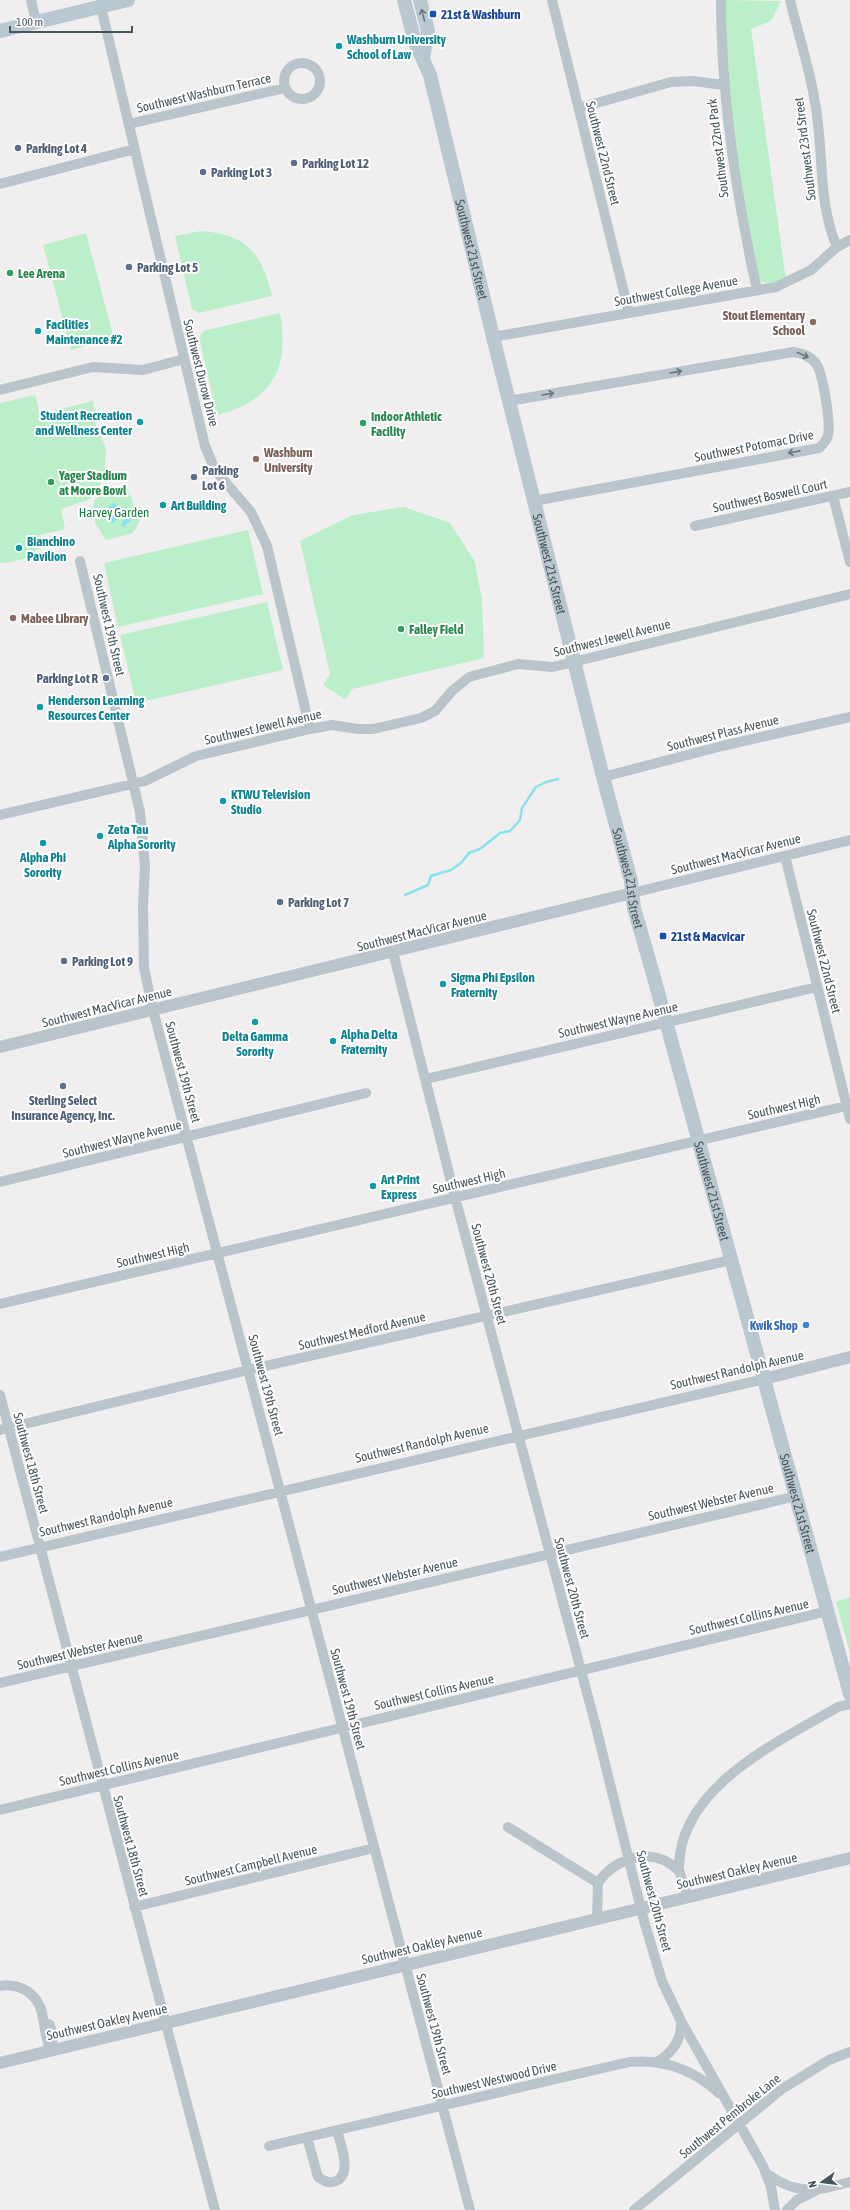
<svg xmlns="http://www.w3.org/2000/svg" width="850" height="2210" viewBox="0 0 850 2210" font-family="'Asap Condensed',sans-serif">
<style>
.green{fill:#bbefc9}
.water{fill:#88e4ec}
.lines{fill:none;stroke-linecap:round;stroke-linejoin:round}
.stream{stroke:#88e4ec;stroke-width:2.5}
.minor{stroke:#b9c4cb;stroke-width:10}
.tertiary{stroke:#b9c4cb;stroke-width:12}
.secondary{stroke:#b9c7d0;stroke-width:14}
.oneway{stroke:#68767e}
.oneway2{stroke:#68767d}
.transit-dot{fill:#1a4fb4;stroke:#fff;stroke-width:1.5}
.culture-dot{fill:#0f9aa8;stroke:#fff;stroke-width:1.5}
.service-dot{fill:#5c6f8a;stroke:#fff;stroke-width:1.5}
.leisure-dot{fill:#2e9e5b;stroke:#fff;stroke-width:1.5}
.education-dot{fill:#8d6e63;stroke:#fff;stroke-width:1.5}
.shop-dot{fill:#3f7fe0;stroke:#fff;stroke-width:1.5}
.labels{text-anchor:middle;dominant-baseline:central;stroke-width:4;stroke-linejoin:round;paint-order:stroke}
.transit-label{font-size:13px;font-weight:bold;fill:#164399;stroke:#fff;text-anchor:start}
.culture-label{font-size:13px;font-weight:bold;fill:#0d838f;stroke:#fff;text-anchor:start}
.street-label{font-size:13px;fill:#46545b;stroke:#fff}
.service-label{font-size:13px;font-weight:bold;fill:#4e5e75;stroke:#fff;text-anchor:start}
.leisure-label{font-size:13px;font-weight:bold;fill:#27864d;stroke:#fff;text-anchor:start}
.education-label{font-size:13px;font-weight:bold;fill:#785e54;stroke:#fff;text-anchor:start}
.park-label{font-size:13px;fill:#167d3d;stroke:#fff}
.shop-label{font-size:13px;font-weight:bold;fill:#366cbe;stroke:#fff;text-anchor:end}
</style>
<rect width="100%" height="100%" fill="#f0eeee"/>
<path class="green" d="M725,0L781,1L771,21L751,29L786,280C777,282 767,286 759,280L742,200L728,88Z
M201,231C247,234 262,254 272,296L199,313L192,309L175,236Z
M86,233L114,339L71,350L43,245Z
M280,313C290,368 272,401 217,415L199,338L203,331Z
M35,395L40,414L93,401L94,411L92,416L106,448L104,478L94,494L88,500L61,509L65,529L39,535L42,548L35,550V553C24,560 13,562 0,563V403Z
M116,486H125L128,490L140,521L133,533L106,540L95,523L92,510L95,500Z
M404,507L450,523L475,562L482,600L484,658L352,689L346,700L323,685L330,674L300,541L353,515Z
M248,530L263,594L118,627L104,563Z
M267,602L283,670L136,703L120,635Z
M850,1597V1653L836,1602Z"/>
<path class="water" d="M114,503L132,517L131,521L123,527L121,525L125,518L123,514H120L113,524L107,516L108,507Z"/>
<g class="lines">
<path class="stream" d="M405,895L428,885L431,876L451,870L461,863L469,853L480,849L500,833L510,831L520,820L522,808L536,787L546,782L558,779"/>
<path class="minor" d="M31,0L36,22
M552,0L629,313
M721,0C721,98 736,195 757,290
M790,0C800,41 814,83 818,124C823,166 820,208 837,247
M101,7L205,446L215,470L251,512L267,546L310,729
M284 81a18 18 0 1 1 36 0a18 18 0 1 1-36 0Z
M579,108L671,82L693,81L724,85
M129,124L285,88
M0,184L135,149
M493,337L776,287L811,270L837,247L850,240
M0,390L93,367L143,370L184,359
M509,401L793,352C803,353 811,356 817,365C823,375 831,424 828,435C827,441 823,444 819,448L534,501
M833,496L850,562
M695,526L850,492
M80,561L140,812L145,866L143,906L144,968L153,1010L470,2210
M603,777L722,746L850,717
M0,815L145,781L196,756L310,729L332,725L358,729H373L421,718L435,711L452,691L469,677L518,664L553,667L850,594
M785,856L850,1119
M632,893L850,840
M393,952L455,1197L595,1723L644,1921L662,1981L681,2021L763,2166L771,2187L775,2210
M426,1079L817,987
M0,1182L366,1093
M0,1304L850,1105
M0,1395L215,2210
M0,1430L248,1370L731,1260
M0,1557L764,1379
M0,1683L797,1496
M0,1810L828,1611
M508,1827L598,1883L597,1919
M598,1883C615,1857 654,1845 679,1871
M688,1897C686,1891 679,1872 679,1868C679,1787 778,1742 838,1707L850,1704
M134,1907L374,1848
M0,1986C10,1984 18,1986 27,1991C49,2006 40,2029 51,2050
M45,2022L50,2025L53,2038L51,2050
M657,2062C672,2053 682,2040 681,2021
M307,2137L318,2177C324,2181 329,2184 336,2181C353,2174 340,2143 337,2130
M269,2146L629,2062C663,2059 694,2070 719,2093
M767,2174C799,2196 815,2191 850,2182
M634,2210L782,2089L829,2060L850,2052
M787,2210L797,2200L815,2191"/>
<path class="tertiary" d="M0,1047L632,893
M764,1379L850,1357
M0,2063L850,1858"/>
<g class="secondary">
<path id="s1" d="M404,0L415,42L430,75L493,337L603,777L631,881L634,908L653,974C718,1214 785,1454 850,1694"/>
<path d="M420,0L428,31L423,58"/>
<path d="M0,31L128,0"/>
</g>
</g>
<defs><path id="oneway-shaft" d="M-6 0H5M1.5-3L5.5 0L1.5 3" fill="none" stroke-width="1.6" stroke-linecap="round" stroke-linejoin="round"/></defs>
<use class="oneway" href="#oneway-shaft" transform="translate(423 15) rotate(-104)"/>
<g class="oneway2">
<use href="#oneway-shaft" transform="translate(803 355) rotate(24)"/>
<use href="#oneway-shaft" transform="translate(676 372) rotate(-10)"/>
<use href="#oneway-shaft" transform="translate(548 394) rotate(-10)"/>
<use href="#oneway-shaft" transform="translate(794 452) rotate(169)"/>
</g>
<g class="transit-dot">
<rect x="429" y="10" width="8" height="8" rx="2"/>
<rect x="659" y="932" width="8" height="8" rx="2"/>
</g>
<g class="culture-dot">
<circle cx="339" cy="46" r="4"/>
<circle cx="38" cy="331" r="4"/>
<circle cx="140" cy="422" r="4"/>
<circle cx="163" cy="505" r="4"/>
<circle cx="19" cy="548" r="4"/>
<circle cx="40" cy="707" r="4"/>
<circle cx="223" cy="801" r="4"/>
<circle cx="100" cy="836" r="4"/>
<circle cx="43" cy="843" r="4"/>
<circle cx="443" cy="984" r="4"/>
<circle cx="255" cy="1022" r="4"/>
<circle cx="333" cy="1041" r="4"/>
<circle cx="373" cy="1186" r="4"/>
</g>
<g class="service-dot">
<circle cx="18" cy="148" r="4"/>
<circle cx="294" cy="163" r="4"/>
<circle cx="203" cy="172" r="4"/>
<circle cx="129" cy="267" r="4"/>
<circle cx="194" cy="477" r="4"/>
<circle cx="106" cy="678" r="4"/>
<circle cx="280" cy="902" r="4"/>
<circle cx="64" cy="961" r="4"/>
<circle cx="63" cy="1086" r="4"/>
</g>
<g class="leisure-dot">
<circle cx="10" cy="273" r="4"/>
<circle cx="363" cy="423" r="4"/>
<circle cx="51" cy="482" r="4"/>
<circle cx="401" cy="629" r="4"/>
</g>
<g class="education-dot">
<circle cx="813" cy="322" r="4"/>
<circle cx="256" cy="459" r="4"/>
<circle cx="13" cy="618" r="4"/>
</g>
<circle class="shop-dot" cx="806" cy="1325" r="4"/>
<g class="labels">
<g class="transit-label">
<text x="441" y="14">21st &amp; Washburn</text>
<text x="671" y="936">21st &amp; Macvicar</text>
</g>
<g class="culture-label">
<text x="347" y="39">Washburn University<tspan x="347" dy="15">School of Law</tspan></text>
<text x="46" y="324">Facilities<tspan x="46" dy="15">Maintenance #2</tspan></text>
<text x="132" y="415" text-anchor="end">Student Recreation<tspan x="132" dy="15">and Wellness Center</tspan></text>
<text x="171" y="505">Art Building</text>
<text x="27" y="541">Bianchino<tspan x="27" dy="15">Pavilion</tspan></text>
<text x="48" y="700">Henderson Learning<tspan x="48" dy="15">Resources Center</tspan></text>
<text x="231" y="794">KTWU Television<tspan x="231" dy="15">Studio</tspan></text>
<text x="108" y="829">Zeta Tau<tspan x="108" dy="15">Alpha Sorority</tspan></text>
<text x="43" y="857" text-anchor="middle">Alpha Phi<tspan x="43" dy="15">Sorority</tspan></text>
<text x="451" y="977">Sigma Phi Epsilon<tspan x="451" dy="15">Fraternity</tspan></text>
<text x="341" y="1034">Alpha Delta<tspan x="341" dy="15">Fraternity</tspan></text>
<text x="255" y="1036" text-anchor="middle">Delta Gamma<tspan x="255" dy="15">Sorority</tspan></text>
<text x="381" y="1179">Art Print<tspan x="381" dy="15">Express</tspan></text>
</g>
<g class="street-label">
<text transform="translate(204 93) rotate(-13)">Southwest Washburn Terrace</text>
<text transform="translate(718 148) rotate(-97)">Southwest 22nd Park</text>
<text transform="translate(805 149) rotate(-97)">Southwest 23rd Street</text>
<text transform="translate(603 153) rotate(76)">Southwest 22nd Street</text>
<text stroke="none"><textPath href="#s1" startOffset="259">Southwest 21st Street</textPath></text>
<text transform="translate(676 291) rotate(-10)">Southwest College Avenue</text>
<text transform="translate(201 373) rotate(76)">Southwest Durow Drive</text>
<text transform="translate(754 446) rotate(-11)">Southwest Potomac Drive</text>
<text transform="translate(770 496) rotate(-12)">Southwest Boswell Court</text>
<text stroke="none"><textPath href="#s1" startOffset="583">Southwest 21st Street</textPath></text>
<text transform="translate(109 625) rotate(77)">Southwest 19th Street</text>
<text transform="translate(612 638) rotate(-14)">Southwest Jewell Avenue</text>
<text transform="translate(263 727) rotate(-13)">Southwest Jewell Avenue</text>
<text transform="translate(723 733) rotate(-14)">Southwest Plass Avenue</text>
<text transform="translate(736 854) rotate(-14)">Southwest MacVicar Avenue</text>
<text stroke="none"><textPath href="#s1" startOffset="907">Southwest 21st Street</textPath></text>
<text transform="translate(422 931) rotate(-14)">Southwest MacVicar Avenue</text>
<text transform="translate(824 961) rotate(76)">Southwest 22nd Street</text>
<text transform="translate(107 1007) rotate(-14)">Southwest MacVicar Avenue</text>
<text transform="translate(618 1020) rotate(-13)">Southwest Wayne Avenue</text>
<text transform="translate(183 1072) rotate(75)">Southwest 19th Street</text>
<text transform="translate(784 1107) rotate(-13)">Southwest High</text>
<text transform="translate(122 1139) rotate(-14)">Southwest Wayne Avenue</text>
<text transform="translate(469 1181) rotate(-13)">Southwest High</text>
<text stroke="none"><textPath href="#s1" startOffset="1231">Southwest 21st Street</textPath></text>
<text transform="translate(153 1255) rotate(-13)">Southwest High</text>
<text transform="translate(489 1274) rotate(75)">Southwest 20th Street</text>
<text transform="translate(362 1331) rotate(-13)">Southwest Medford Avenue</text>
<text transform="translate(737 1370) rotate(-13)">Southwest Randolph Avenue</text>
<text transform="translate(266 1385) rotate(75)">Southwest 19th Street</text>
<text transform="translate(422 1443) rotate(-13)">Southwest Randolph Avenue</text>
<text transform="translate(31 1463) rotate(75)">Southwest 18th Street</text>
<text transform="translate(711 1502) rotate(-13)">Southwest Webster Avenue</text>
<text stroke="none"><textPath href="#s1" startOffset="1555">Southwest 21st Street</textPath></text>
<text transform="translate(106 1517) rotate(-13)">Southwest Randolph Avenue</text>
<text transform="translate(395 1576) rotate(-13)">Southwest Webster Avenue</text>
<text transform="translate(572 1588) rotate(75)">Southwest 20th Street</text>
<text transform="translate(749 1617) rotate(-13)">Southwest Collins Avenue</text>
<text transform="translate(80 1651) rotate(-13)">Southwest Webster Avenue</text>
<text transform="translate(434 1692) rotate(-13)">Southwest Collins Avenue</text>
<text transform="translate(348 1699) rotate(75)">Southwest 19th Street</text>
<text transform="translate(119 1768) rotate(-13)">Southwest Collins Avenue</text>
<text transform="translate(131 1846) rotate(75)">Southwest 18th Street</text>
<text transform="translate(251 1865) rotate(-14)">Southwest Campbell Avenue</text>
<text transform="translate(737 1871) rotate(-13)">Southwest Oakley Avenue</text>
<text transform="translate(654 1901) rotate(75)">Southwest 20th Street</text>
<text transform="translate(422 1946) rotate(-13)">Southwest Oakley Avenue</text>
<text transform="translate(107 2022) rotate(-13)">Southwest Oakley Avenue</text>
<text transform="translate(434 2024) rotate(75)">Southwest 19th Street</text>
<text transform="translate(494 2080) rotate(-13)">Southwest Westwood Drive</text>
<text transform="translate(730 2116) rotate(-39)">Southwest Pembroke Lane</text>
</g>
<g class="service-label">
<text x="26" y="148">Parking Lot 4</text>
<text x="302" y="163">Parking Lot 12</text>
<text x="211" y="172">Parking Lot 3</text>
<text x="137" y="267">Parking Lot 5</text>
<text x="202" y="470">Parking<tspan x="202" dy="15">Lot 6</tspan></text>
<text x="98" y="678" text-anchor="end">Parking Lot R</text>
<text x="288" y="902">Parking Lot 7</text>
<text x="72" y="961">Parking Lot 9</text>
<text x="63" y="1100" text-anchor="middle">Sterling Select<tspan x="63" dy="15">Insurance Agency, Inc.</tspan></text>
</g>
<g class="leisure-label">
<text x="18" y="273">Lee Arena</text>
<text x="371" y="416">Indoor Athletic<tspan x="371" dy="15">Facility</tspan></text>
<text x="59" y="475">Yager Stadium<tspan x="59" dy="15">at Moore Bowl</tspan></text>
<text x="409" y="629">Falley Field</text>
</g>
<g class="education-label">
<text x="805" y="315" text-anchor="end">Stout Elementary<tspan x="805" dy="15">School</tspan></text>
<text x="264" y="452">Washburn<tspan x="264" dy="15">University</tspan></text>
<text x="21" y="618">Mabee Library</text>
</g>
<g class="park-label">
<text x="114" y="512">Harvey Garden</text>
</g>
<g class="shop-label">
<text x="798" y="1325">Kwik Shop</text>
</g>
</g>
<g transform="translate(822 2182) rotate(256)" stroke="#ffffff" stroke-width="3" paint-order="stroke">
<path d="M0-3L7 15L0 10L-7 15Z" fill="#46545b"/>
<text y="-6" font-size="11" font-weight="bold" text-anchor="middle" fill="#46545b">N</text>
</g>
<path d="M10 26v6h122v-6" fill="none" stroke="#46545b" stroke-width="2"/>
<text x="16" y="26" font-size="12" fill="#46545b" stroke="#ffffff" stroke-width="3" paint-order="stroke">100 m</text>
</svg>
